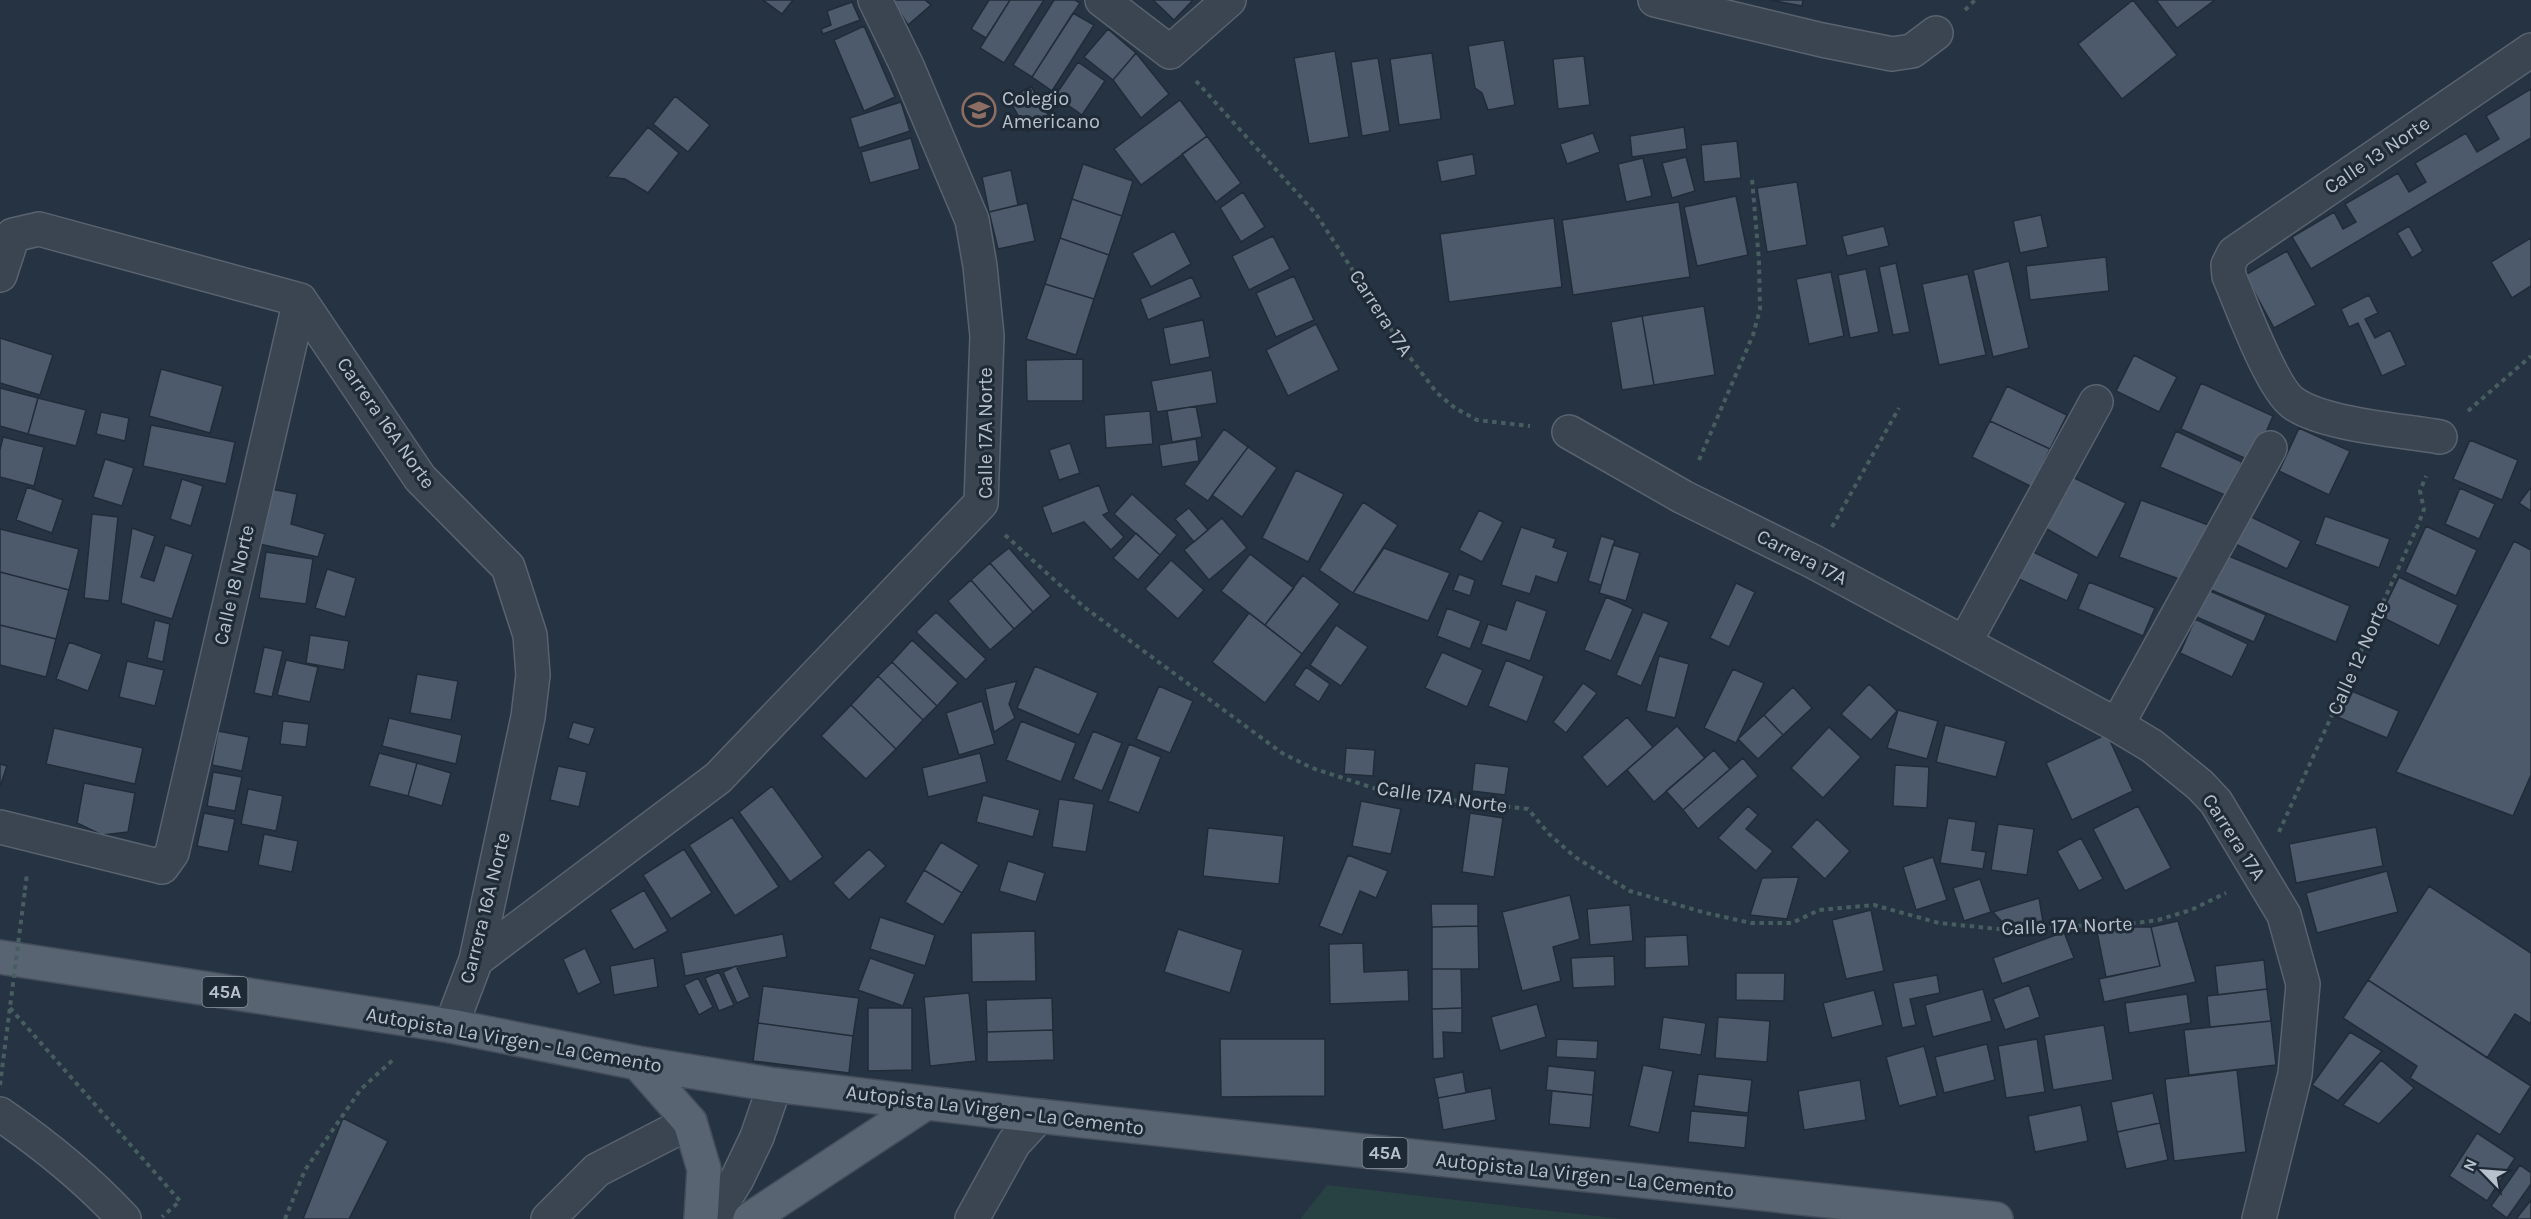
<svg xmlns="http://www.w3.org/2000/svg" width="2531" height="1219" viewBox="0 0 2531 1219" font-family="Karla,sans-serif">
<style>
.green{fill:#284143}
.building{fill:#4c5a6b;stroke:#212c39;stroke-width:1.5}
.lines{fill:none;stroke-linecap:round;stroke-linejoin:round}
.minor-casing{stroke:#59636f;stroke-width:36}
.major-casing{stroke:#444e5b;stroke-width:36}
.path{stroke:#475e60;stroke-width:4;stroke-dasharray:4.5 4.5;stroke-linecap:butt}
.minor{stroke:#3b4552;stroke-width:33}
.major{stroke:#596472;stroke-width:33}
.path-bridge{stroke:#475e60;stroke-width:4;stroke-dasharray:4.5 4.5;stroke-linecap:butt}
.labels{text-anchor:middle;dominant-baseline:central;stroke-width:6;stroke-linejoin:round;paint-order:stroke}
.shield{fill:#1f2a37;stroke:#8a939f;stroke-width:1.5}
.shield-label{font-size:18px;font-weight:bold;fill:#b8c0cc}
.poi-label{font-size:20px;fill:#b8c0cc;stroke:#1f2a37;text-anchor:start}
.street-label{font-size:20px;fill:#b8c0cc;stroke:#1f2a37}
</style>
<rect width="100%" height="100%" fill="#263342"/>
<path class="green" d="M1327,1185L1622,1219H1300Z"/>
<path class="building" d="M763,0H793L782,14Z
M892,0H925L931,5L908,25Z
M989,0H1010L986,38L971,29Z
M1010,0H1044L1004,63L980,48Z
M1054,0H1075L1080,3L1032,77L1013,65Z
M1153,0H1193L1174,20Z
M1770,0H1803L1802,6Z
M2133,0L2177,55L2122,99L2078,44Z
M2156,0H2215L2177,28Z
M852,2L860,20L823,34L821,29L831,25L827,11Z
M1073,13L1094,25L1052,91L1032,77Z
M864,26L895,97L864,111L834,40Z
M1108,29L1136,53L1113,80L1084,57Z
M1504,40L1515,105L1488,110L1482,93L1475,88L1468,46Z
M1335,51L1349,137L1309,144L1294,58Z
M1136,53L1169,94L1141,118L1113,80Z
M1432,53L1441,119L1399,125L1390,59Z
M1584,56L1590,105L1558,109L1553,59Z
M1378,58L1390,131L1362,136L1351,62Z
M1078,62L1105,81L1082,115L1055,96Z
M1031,86L1050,118L1027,132L1009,99Z
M2531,89V138L2311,269L2292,237L2334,212L2343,229L2356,222L2345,204L2398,173L2409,192L2426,182L2415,163L2466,133L2477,152L2499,139L2486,116Z
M675,96L710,125L688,152L653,124Z
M1180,100L1207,136L1141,185L1114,149Z
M901,102L910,131L859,148L850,118Z
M648,127L679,153L648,193L625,179L607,177Z
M1684,127L1687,149L1632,157L1630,136Z
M1593,133L1600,152L1567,164L1560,144Z
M1207,136L1241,183L1216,202L1182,154Z
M911,138L920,169L870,183L861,152Z
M1737,141L1741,178L1704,182L1701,145Z
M1473,154L1476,175L1441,182L1437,161Z
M1686,157L1695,191L1672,198L1662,163Z
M1643,158L1652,196L1626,202L1618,164Z
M1083,164L1133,181L1122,216L1072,199Z
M1011,170L1018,205L989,212L982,177Z
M1797,182L1807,245L1767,252L1757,188Z
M1243,192L1265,227L1241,242L1220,208Z
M1736,196L1748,255L1697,266L1684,207Z
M1072,199L1122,216L1109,255L1060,238Z
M1679,202L1690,277L1573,295L1562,220Z
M1027,203L1035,241L998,249L989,212Z
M2041,215L2048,247L2020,253L2013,221Z
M1554,218L1562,287L1449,302L1440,234Z
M1884,226L1889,246L1847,256L1842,236Z
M2409,226L2423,251L2412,258L2397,233Z
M1174,231L1191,264L1151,287L1132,253Z
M1273,236L1290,269L1249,290L1232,256Z
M1060,238L1109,255L1094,299L1045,284Z
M2531,238V286L2512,298L2491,262Z
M2287,251L2316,305L2274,328L2245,275Z
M2106,257L2109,291L2030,300L2026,266Z
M2009,261L2029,348L1993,357L1973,270Z
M1896,263L1910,332L1893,335L1879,267Z
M1866,269L1879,332L1850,338L1838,275Z
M1831,272L1844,336L1809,344L1796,279Z
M1968,274L1986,355L1939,365L1922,284Z
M1294,276L1314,320L1276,337L1256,293Z
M1192,277L1201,297L1148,320L1140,299Z
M1045,284L1094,299L1076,355L1026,339Z
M2369,295L2378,313L2365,319L2375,338L2390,330L2406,365L2382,376L2358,323L2349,327L2341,309Z
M1704,306L1715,375L1654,385L1642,316Z
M1642,316L1654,385L1622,390L1611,322Z
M1203,320L1210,357L1170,365L1163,328Z
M1316,324L1339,370L1288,396L1266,350Z
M0,338L53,355L40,395L0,383Z
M2134,355L2177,377L2159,412L2116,391Z
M1083,359V401H1027L1026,360Z
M161,369L223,386L210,433L149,416Z
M1212,370L1217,403L1157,412L1151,381Z
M2201,383L2273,416L2253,462L2181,429Z
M2007,386L2067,415L2050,449L1990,421Z
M0,388L38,398L28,434L0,426Z
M38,398L86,410L76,446L28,434Z
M1196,406L1202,437L1172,442L1167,411Z
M1150,411L1153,444L1106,448L1104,415Z
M101,412L129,418L125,441L96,434Z
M1990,421L2050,449L2032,487L1972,457Z
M151,425L235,442L226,484L143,466Z
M2299,428L2350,451L2329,495L2279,471Z
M1224,429L1248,447L1208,501L1184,484Z
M2176,431L2242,462L2227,496L2160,467Z
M3,437L44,447L34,486L0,477V450Z
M1196,439L1199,461L1162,467L1159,445Z
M2470,440L2518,460L2502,500L2453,479Z
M1070,443L1080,473L1059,480L1049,450Z
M1248,447L1277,468L1242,517L1212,495Z
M105,459L134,468L122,506L93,497Z
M1296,470L1344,494L1308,562L1262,538Z
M2062,472L2126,503L2097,558L2035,522Z
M182,479L203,486L191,526L170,519Z
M1099,485L1109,512L1103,515L1124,537L1111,550L1084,522L1052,534L1042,507Z
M27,487L63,500L52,533L16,520Z
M2531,487V511L2519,503Z
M266,488L297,494L291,524L325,534L318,557L255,543Z
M2460,488L2495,504L2479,539L2445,524Z
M1132,494L1177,535L1160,555L1114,514Z
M2141,500L2211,526L2190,583L2119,557Z
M1363,502L1398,525L1353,593L1319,570Z
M1189,508L1208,530L1194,542L1175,519Z
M1479,510L1503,522L1482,562L1459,550Z
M2243,513L2301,541L2287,569L2229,541Z
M92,514L118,517L109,601L84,598Z
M2325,516L2390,539L2379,568L2315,544Z
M1222,518L1247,548L1209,580L1184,550Z
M2426,526L2477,550L2456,596L2405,572Z
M1521,527L1556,539L1553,547L1568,552L1557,583L1536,576L1530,594L1501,585Z
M132,528L155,536L141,577L154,581L165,545L193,554L172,619L121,603Z
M0,529L79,549L69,590L0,572Z
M1136,533L1160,555L1138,580L1113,558Z
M1601,536L1615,540L1601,585L1588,581Z
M2514,541L2531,550V775L2513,816L2396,772Z
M1613,545L1640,553L1626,601L1599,593Z
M2021,546L2079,574L2067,601L2008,574Z
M1009,548L1051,596L1033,612L990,563Z
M1384,548L1450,573L1428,621L1353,593Z
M266,552L313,559L306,604L259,598Z
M2219,552L2350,606L2336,642L2204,587Z
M1250,554L1294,588L1265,625L1221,591Z
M1171,560L1204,590L1178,619L1145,589Z
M990,563L1033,612L1014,629L971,580Z
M327,569L356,578L345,617L315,608Z
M0,572L69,590L56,639L0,625Z
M1459,574L1475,580L1470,596L1453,590Z
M1303,575L1340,604L1302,654L1265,625Z
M2399,577L2458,605L2439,646L2380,616Z
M971,580L1014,629L990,650L948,601Z
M2089,582L2155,608L2143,636L2078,609Z
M1736,583L1755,592L1729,647L1710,638Z
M2203,588L2266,615L2254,642L2192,615Z
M1606,597L1633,609L1611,661L1584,650Z
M1516,600L1547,611L1530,661L1481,644L1488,624L1506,630Z
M1447,608L1481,621L1470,649L1437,636Z
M936,612L986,659L966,680L916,632Z
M1643,612L1669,622L1641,686L1616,675Z
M1249,613L1302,654L1265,703L1212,662Z
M2195,619L2248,644L2232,677L2180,653Z
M155,620L170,624L163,662L147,658Z
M0,625L56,639L46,677L0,665Z
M1336,625L1368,647L1341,686L1310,665Z
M310,635L349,641L344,670L306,663Z
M912,640L958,683L937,706L892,662Z
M69,642L102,654L88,691L56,679Z
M264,647L283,651L272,697L254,693Z
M1442,652L1483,670L1467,707L1425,688Z
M1659,656L1689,664L1675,718L1646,711Z
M286,660L318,667L310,702L277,695Z
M1506,660L1544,676L1527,722L1488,706Z
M127,661L164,670L155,706L119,697Z
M892,662L937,706L923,720L878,676Z
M1035,666L1098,693L1079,735L1017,708Z
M1306,667L1330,684L1319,702L1294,685Z
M1733,669L1764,683L1736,743L1704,728Z
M417,674L458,681L451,720L410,713Z
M878,676L923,720L896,749L851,705Z
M1017,681L1009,704L1015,718L994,732L985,689Z
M1583,683L1597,693L1566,733L1553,722Z
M1869,684L1897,711L1871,740L1841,714Z
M1159,686L1193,701L1170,753L1136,739Z
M1793,687L1812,708L1783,735L1764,715Z
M2347,689L2399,711L2387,738L2335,716Z
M982,701L995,744L959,755L946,713Z
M851,705L896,749L866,779L821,736Z
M1898,710L1938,721L1927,759L1887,748Z
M1764,715L1783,735L1758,759L1738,739Z
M1627,717L1653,747L1607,787L1582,757Z
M389,718L462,735L456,764L382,746Z
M283,721L309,724L306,747L280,744Z
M1021,721L1076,743L1061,782L1006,760Z
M573,722L595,728L589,745L568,738Z
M1945,725L2006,741L1996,777L1936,762Z
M1677,726L1705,758L1654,802L1627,770Z
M1829,727L1861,757L1823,798L1791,768Z
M54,728L143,748L135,784L46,764Z
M218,731L249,737L242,771L212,765Z
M1093,731L1122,743L1102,791L1073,779Z
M2107,734L2133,791L2072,820L2046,763Z
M1129,744L1161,757L1139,813L1108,801Z
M1346,748L1375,750L1373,776L1344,774Z
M1714,750L1730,769L1683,810L1666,791Z
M379,753L417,763L408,796L369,786Z
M980,753L987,782L928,797L922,768Z
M1743,758L1758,776L1698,829L1683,810Z
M417,763L451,773L442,806L408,796Z
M1475,763L1509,767L1505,795L1472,791Z
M0,764L7,766L0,787Z
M1895,765L1929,767L1927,808L1893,806Z
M558,766L587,772L579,807L550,800Z
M213,772L242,777L235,811L207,806Z
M84,783L135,793L128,832L102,835L77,823Z
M772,786L823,857L790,882L739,812Z
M248,789L283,796L276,831L241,824Z
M983,795L1040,810L1033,837L976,822Z
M1059,799L1094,804L1086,852L1052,847Z
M1361,801L1401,809L1391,854L1352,846Z
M1748,806L1758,815L1746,829L1773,851L1756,871L1718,838Z
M2138,806L2171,868L2125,891L2093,829Z
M204,813L235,819L228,852L197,846Z
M1470,813L1503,818L1494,877L1462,872Z
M732,817L779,887L735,916L689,845Z
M1948,818L1976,822L1972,850L1986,852L1983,869L1940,863Z
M1817,819L1850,851L1825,879L1791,847Z
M1998,824L2034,829L2027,875L1991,870Z
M2376,827L2383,866L2296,883L2289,844Z
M1208,828L1284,836L1279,884L1203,876Z
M264,834L298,841L292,872L258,865Z
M2081,838L2103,879L2079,891L2057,851Z
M941,842L979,865L962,893L924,870Z
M684,849L712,893L671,919L643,875Z
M869,849L886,866L849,900L833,883Z
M1348,855L1388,871L1376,898L1360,891L1342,935L1319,926Z
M1933,857L1947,900L1916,910L1903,867Z
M1008,861L1045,873L1036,902L999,891Z
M924,870L962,893L943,925L905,902Z
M2387,871L2398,912L2317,933L2306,893Z
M1799,877L1787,919L1750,915L1762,878Z
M1980,879L1991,912L1964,921L1953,888Z
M2429,886L2531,953V1024L2515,1014L2487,1058L2368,980Z
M644,890L668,931L634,950L610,910Z
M1570,895L1580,939L1553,947L1561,981L1522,991L1502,912Z
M2039,898L2043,922L2004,924L1993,912Z
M1431,904H1478V926L1432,927Z
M1630,905L1633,941L1590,945L1587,909Z
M1871,910L1884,971L1846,979L1832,920Z
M880,917L935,935L925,966L870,949Z
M2178,921L2196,982L2104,1002L2099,979L2160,966L2151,927Z
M1478,926L1479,969H1432V927Z
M2096,927H2151L2160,966L2106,977Z
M1178,929L1243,950L1230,993L1164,972Z
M1035,931L1036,981L972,982L971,933Z
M2064,932L2074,958L2002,984L1993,958Z
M783,934L787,957L685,976L681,953Z
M1687,935L1689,966L1645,968V937Z
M1363,943L1364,972L1408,970L1409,1001L1330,1004L1329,944Z
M585,948L601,983L578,994L563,959Z
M1614,956L1615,986L1573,988L1571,958Z
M654,958L658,987L614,995L610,966Z
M870,958L915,974L903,1006L858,990Z
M2264,960L2267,989L2218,995L2215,966Z
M736,966L750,997L737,1003L723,972Z
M1432,969H1461L1462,1008L1432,1009Z
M719,972L734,1005L719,1011L705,978Z
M1736,973H1785L1784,1001L1736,1000Z
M1937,975L1940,993L1910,999L1916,1025L1902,1028L1893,983Z
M698,978L713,1007L699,1015L684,985Z
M2368,980L2531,1086L2500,1135L2410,1078L2417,1066L2343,1018Z
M2029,985L2040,1017L2005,1030L1993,999Z
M763,986L859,998L853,1036L758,1023Z
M1983,989L1992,1021L1933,1037L1925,1005Z
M2267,989L2271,1021L2210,1027L2207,996Z
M1874,990L1883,1025L1832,1038L1823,1003Z
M969,993L976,1061L930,1066L924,997Z
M2187,994L2191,1023L2129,1033L2125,1003Z
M1052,998L1053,1030L987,1032L986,1000Z
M1537,1004L1546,1037L1500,1051L1491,1017Z
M868,1008H912V1070L868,1071Z
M1462,1008V1033L1443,1032L1444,1058L1433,1059L1432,1009Z
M1663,1017L1706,1023L1701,1055L1659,1049Z
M1718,1017L1770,1021L1767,1062L1715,1058Z
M2271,1021L2276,1065L2189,1075L2184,1030Z
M758,1023L853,1036L849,1073L753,1061Z
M2104,1025L2113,1080L2053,1090L2044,1035Z
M1053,1030L1054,1060L987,1062V1032Z
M2350,1032L2382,1051L2338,1101L2312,1085Z
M1220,1039H1325V1096L1221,1097Z
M1557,1039L1598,1041L1597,1059L1556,1057Z
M2037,1039L2045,1092L2006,1098L1998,1046Z
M1987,1044L1995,1080L1944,1093L1935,1057Z
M1924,1046L1937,1096L1899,1106L1886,1057Z
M2381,1060L2414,1088L2379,1124L2343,1105Z
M1643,1065L1673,1071L1659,1133L1629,1126Z
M1548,1066L1595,1071L1593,1095L1546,1090Z
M2237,1070L2246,1152L2174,1161L2165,1079Z
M1463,1072L1466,1093L1438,1098L1434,1078Z
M1698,1074L1752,1080L1748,1113L1694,1106Z
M1860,1080L1866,1120L1804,1130L1798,1091Z
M1491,1088L1496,1120L1443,1130L1438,1098Z
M1552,1091L1593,1095L1590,1128L1549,1124Z
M2153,1093L2160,1123L2117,1132L2111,1102Z
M2081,1105L2088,1141L2035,1152L2028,1116Z
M1691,1111L1748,1116L1745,1148L1688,1142Z
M343,1118L388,1141L349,1219H303Z
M2160,1123L2168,1160L2126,1169L2117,1132Z
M2477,1133L2515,1158L2487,1201L2449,1176Z
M2520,1165L2531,1173V1184L2507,1218L2491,1206Z
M2531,1200V1219H2516Z"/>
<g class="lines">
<g class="minor-casing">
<path id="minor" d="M1102,0L1170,52L1229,0
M1655,0L1822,40L1892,54L1912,51L1936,33
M0,275L13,235L39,229L300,300L420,478L508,567L530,635L533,675L528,717L476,960L451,1026
M1569,432L1683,497L1812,561L2117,725L2152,746L2200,785L2216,802L2284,915L2303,984L2295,1074L2259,1219
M2440,437C2401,430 2324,425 2293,403C2271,387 2241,304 2229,276L2228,265L2234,253L2531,50
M1965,642L2096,402
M2117,725L2270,448
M0,827L162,867L172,853L300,300
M476,960L718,778L981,503L987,336L980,266L972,220L907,66L875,0
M0,1114C45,1145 87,1179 124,1219
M548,1219L597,1170L690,1122
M712,1219L737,1179L757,1137L775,1085
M972,1219L1014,1143L1039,1116"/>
</g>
<g class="major-casing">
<path id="major" d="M0,957L451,1026L638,1063L775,1085L1039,1116L1996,1219
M638,1063L690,1122L704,1169L701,1219
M750,1219L926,1103"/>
</g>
<path class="path" d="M1965,10L1975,0
M1196,81L1316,214L1408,355L1437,393L1455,408L1477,420L1530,426
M2468,411L2531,356
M1699,460L1753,335L1760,309L1759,261L1752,179
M1832,527L1899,408
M1005,535L1084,607L1282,753L1312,768L1389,793L1528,809L1549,834L1575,857L1630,891L1706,913L1751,923H1792L1819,910L1874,905L1939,923L2018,931L2068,926L2121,925L2158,920L2191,910L2226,893
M2279,832L2418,525L2424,509L2420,491L2426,476
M25,890L27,874
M10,1008L180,1201L162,1217
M285,1219L305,1170L361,1089L395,1058"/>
<use href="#minor" class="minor"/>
<use href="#major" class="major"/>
<path class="path-bridge" d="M0,1085L25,890"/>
</g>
<defs>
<g id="school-ring" transform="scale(1.725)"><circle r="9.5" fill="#1f2a37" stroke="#8d6e63" stroke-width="1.5"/><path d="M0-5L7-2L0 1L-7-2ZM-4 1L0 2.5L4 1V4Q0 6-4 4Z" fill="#8d6e63"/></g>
</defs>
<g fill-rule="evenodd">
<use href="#school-ring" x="979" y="110"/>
</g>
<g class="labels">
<g class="shield">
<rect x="202.5" y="977" width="45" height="30" rx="4.5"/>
<rect x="1362.5" y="1138" width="45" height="30" rx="4.5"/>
</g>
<g class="shield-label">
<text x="225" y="992">45A</text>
<text x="1385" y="1153">45A</text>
</g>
<g class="poi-label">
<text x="1002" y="98">Colegio<tspan x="1002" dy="23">Americano</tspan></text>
</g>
<g class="street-label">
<text transform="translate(2377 155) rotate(-34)">Calle 13 Norte</text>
<text transform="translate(1381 313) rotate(57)">Carrera 17A</text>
<text transform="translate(386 423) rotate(55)">Carrera 16A Norte</text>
<text transform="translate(985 433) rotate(-90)">Calle 17A Norte</text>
<text transform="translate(1802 557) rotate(27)">Carrera 17A</text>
<text transform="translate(234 585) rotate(-77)">Calle 18 Norte</text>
<text transform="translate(2358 658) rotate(-66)">Calle 12 Norte</text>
<text transform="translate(1442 797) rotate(8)">Calle 17A Norte</text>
<text transform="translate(2234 837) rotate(57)">Carrera 17A</text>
<text transform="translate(485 908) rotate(-76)">Carrera 16A Norte</text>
<text transform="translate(2067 926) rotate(-2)">Calle 17A Norte</text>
<text transform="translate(514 1040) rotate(10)">Autopista La Virgen - La Cemento</text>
<text transform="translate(995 1110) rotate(7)">Autopista La Virgen - La Cemento</text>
<text transform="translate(1585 1175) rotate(6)">Autopista La Virgen - La Cemento</text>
</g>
</g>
<g transform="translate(2483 1171) rotate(295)" stroke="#1f2a37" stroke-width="4.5" paint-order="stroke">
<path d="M0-4.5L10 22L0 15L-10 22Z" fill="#b8c0cc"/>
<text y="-9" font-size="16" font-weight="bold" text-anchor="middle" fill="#b8c0cc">N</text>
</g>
</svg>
